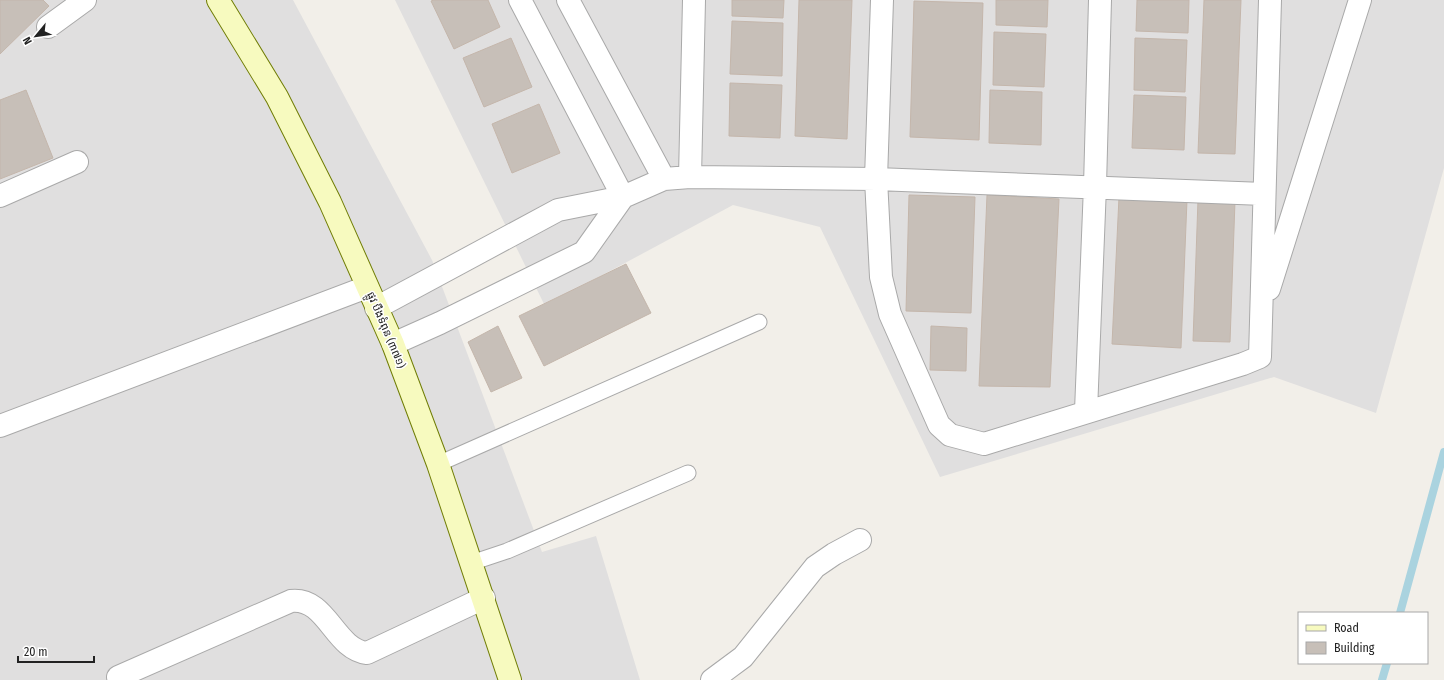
<svg xmlns="http://www.w3.org/2000/svg" width="1444" height="680" viewBox="0 0 1444 680" font-family="'Fira Sans Condensed','Noto Sans Khmer',sans-serif">
<style>
.residential{fill:#e0dfdf}
.lines{fill:none;stroke-linecap:round;stroke-linejoin:round}
.stream{stroke:#aad3df;stroke-width:8}
.building{fill:#c7bfb8;stroke:#c4b6ab}
.lane-casing{stroke:#a9a9a9;stroke-width:17}
.street-casing{stroke:#a9a9a9;stroke-width:24}
.secondary-casing{stroke:#707d05;stroke-width:24}
.lane{stroke:#fff;stroke-width:15}
.street{stroke:#fff;stroke-width:22}
.secondary{stroke:#f7fabf;stroke-width:22}
.labels{text-anchor:middle;dominant-baseline:central;stroke-width:3;stroke-linejoin:round;paint-order:stroke}
.street-label{font-size:11px;fill:#222;stroke:#fff}
</style>
<rect width="100%" height="100%" fill="#f2efe9"/>
<path class="residential" d="M0,0H293L432,260L542,552L596,536L640,680H0Z
M395,0H1444V168L1376,413L1274,377L940,477L820,227L733,205L545,306Z"/>
<g class="lines">
<path class="stream" d="M1400,613L1444,452
M1382,680L1387,663"/>
</g>
<path class="building" d="M0,0H43L49,6L0,54Z
M434,0H488L500,27L454,49L431,1Z
M732,0H784L783,18L732,16Z
M799,0H852L847,139L795,136Z
M996,0H1048L1047,27L996,25Z
M1137,0H1189L1188,33L1136,31Z
M1204,0H1241L1235,154L1198,153Z
M914,1L983,3L979,140L910,137Z
M732,21L783,23L782,76L730,74Z
M994,32L1046,34L1044,87L993,85Z
M511,38L532,87L484,107L463,58Z
M1135,38L1187,40L1185,92L1134,90Z
M730,83L782,85L780,138L729,136Z
M26,90L53,158L0,179V100Z
M990,90L1042,92L1041,145L989,143Z
M1134,95L1186,97L1184,150L1132,148Z
M539,104L560,153L512,173L492,124Z
M909,195L975,197L971,313L906,311Z
M987,195L1059,199L1050,387L979,386Z
M1119,197L1187,200L1181,348L1112,344Z
M1198,200L1235,201L1230,342L1193,341Z
M626,264L651,313L544,366L519,316Z
M498,326L522,378L491,392L468,342Z
M931,326L967,328L966,371L930,370Z"/>
<g class="lines">
<g class="lane-casing">
<path id="lane" d="M438,464L759,322
M471,563L507,551L688,473"/>
</g>
<g class="street-casing">
<path id="street" d="M520,0L623,197
M568,0L664,179
M882,0L876,179L881,277L890,314L939,425L950,435L984,444L1243,364L1260,357L1270,0
M48,27L85,0
M690,177L694,0
M0,196L77,162
M1269,289L1360,0
M376,308L558,210L623,197L664,179L690,177L876,179L1264,194
M393,344L440,323L584,252L623,197
M1086,411L1095,186L1100,0
M0,426L367,287
M118,677L291,601C327,597 334,649 367,653L484,598
M712,680L743,657L815,567L834,554L860,540"/>
</g>
<g class="secondary-casing">
<path id="secondary" d="M218,0L277,97L330,202L393,344L438,464L510,680"/>
</g>
<use href="#lane" class="lane"/>
<use href="#street" class="street"/>
<use href="#secondary" class="secondary"/>
</g>
<g class="labels">
<g class="street-label">
<text transform="translate(386 330) rotate(67)">ផ្លូវ បឹងទំពុន (៣៧១)</text>
</g>
</g>
<rect x="1298" y="612" width="130" height="52" fill="#ffffff" stroke="#a7a7a7"/>
<rect x="1306" y="625" width="20" height="6" fill="#f7fabf" stroke="#a7a7a7"/>
<text x="1334" y="632" font-size="12" fill="#222222">Road</text>
<rect x="1306" y="642" width="20" height="12" fill="#c7bfb8" stroke="#a7a7a7"/>
<text x="1334" y="652" font-size="12" fill="#222222">Building</text>
<g transform="translate(36 36) rotate(241)" stroke="#ffffff" stroke-width="3" paint-order="stroke">
<path d="M0-3L7 15L0 10L-7 15Z" fill="#222222"/>
<text y="-6" font-size="11" font-weight="bold" text-anchor="middle" fill="#222222">N</text>
</g>
<path d="M18 656v6h76v-6" fill="none" stroke="#222222" stroke-width="2"/>
<text x="24" y="656" font-size="12" fill="#222222" stroke="#ffffff" stroke-width="3" paint-order="stroke">20 m</text>
</svg>
